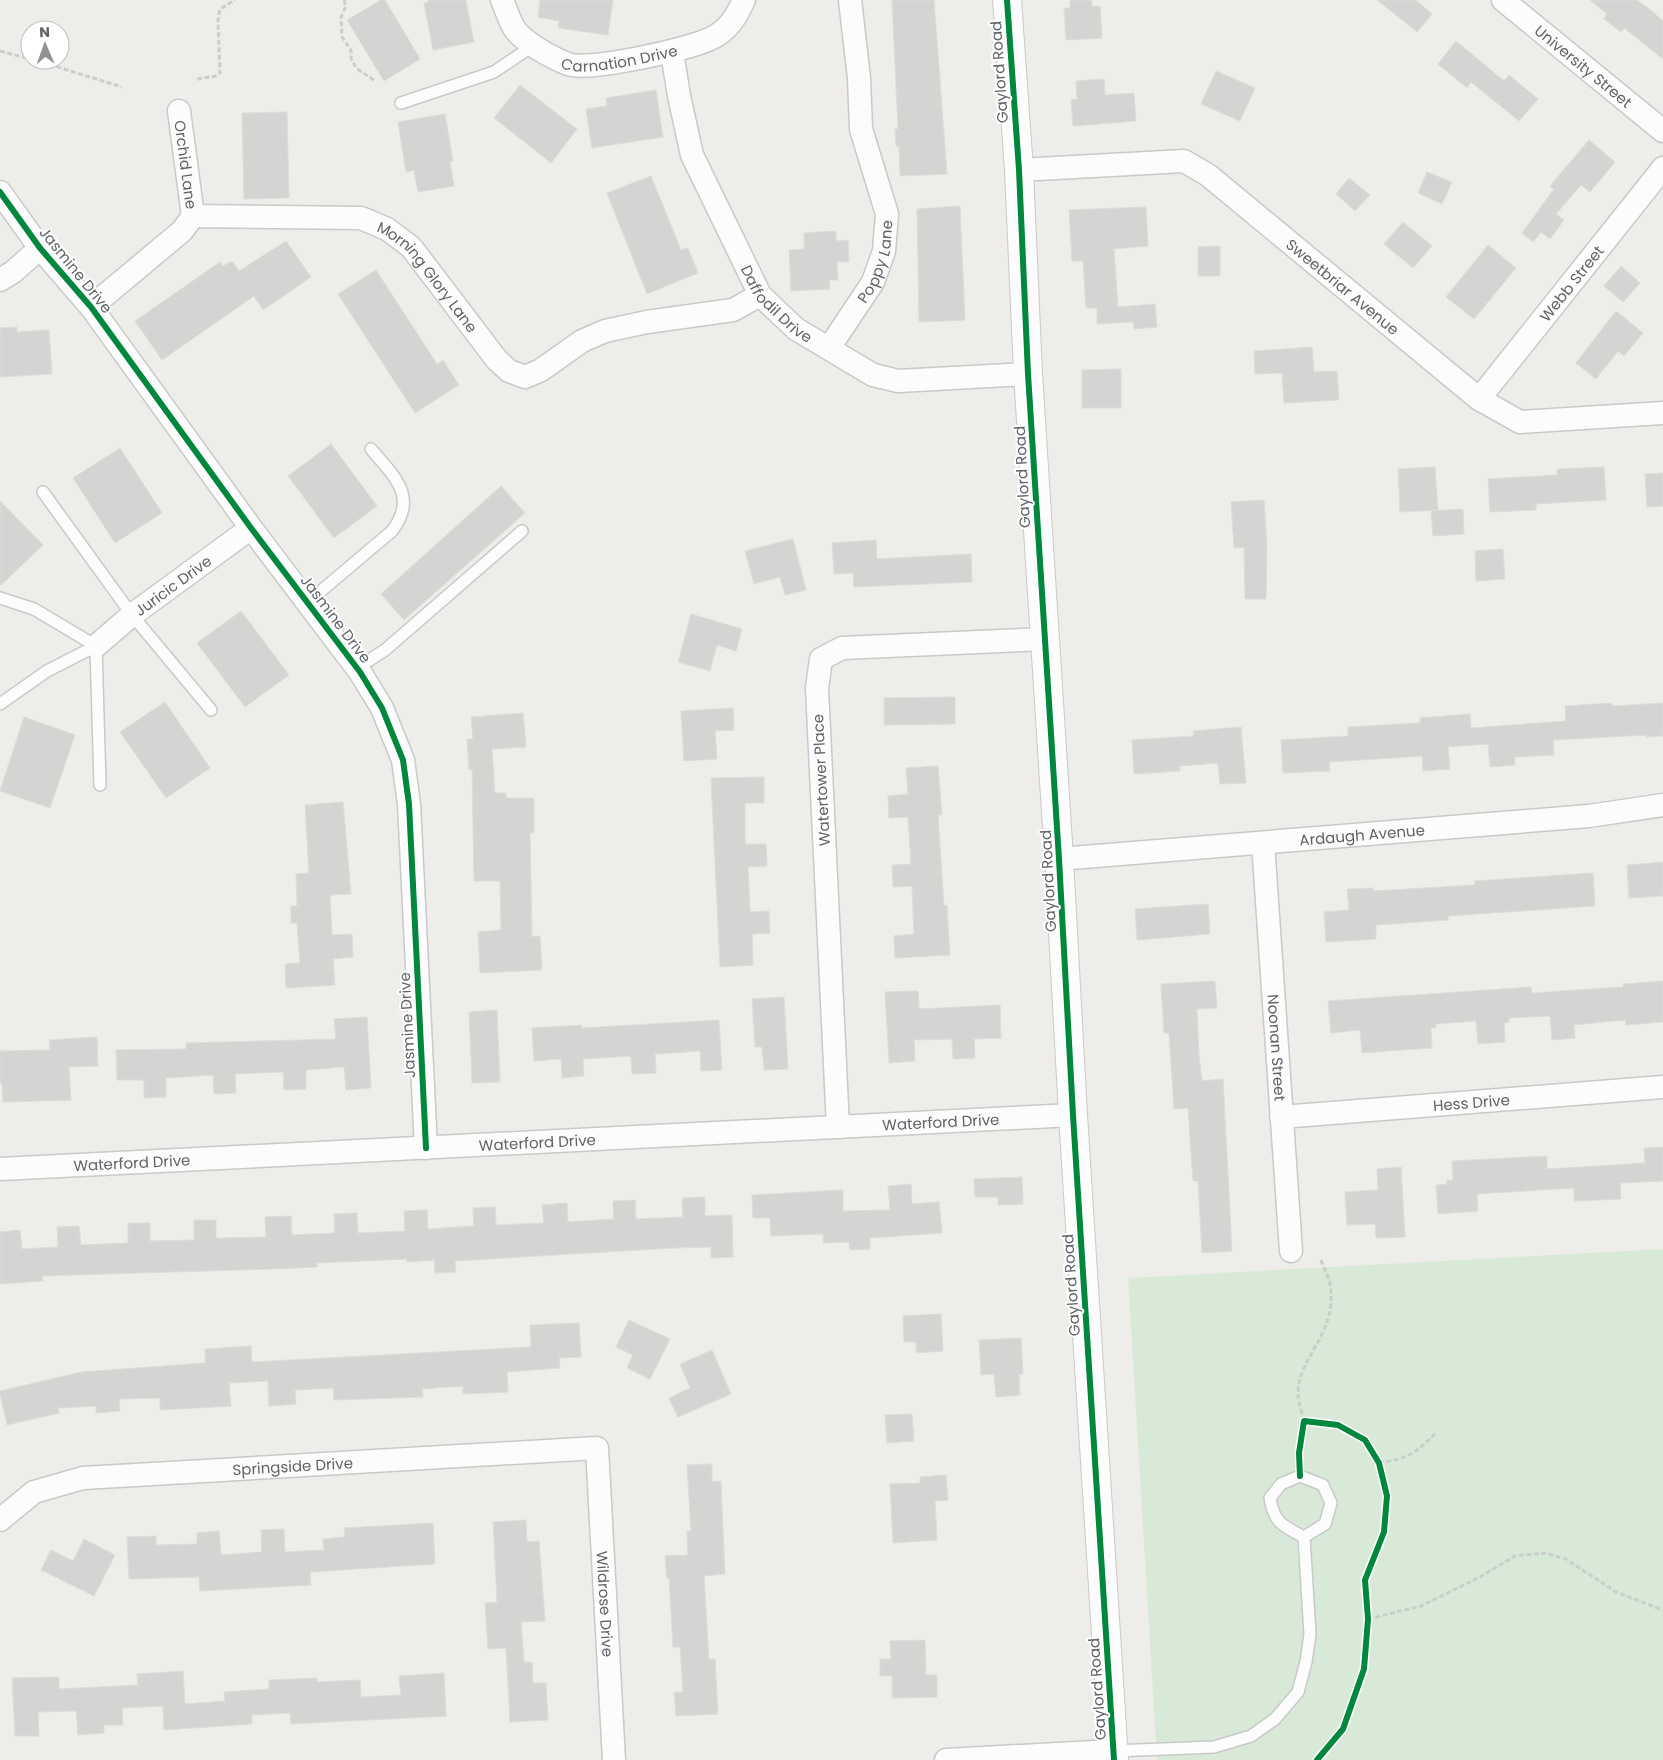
<svg xmlns="http://www.w3.org/2000/svg" width="1663" height="1760" viewBox="0 0 1663 1760" font-family="Poppins,sans-serif">
<style>
.green{fill:#d9e9d7}
.building{fill:#d5d4d3;stroke:#dedcda}
.lines{fill:none;stroke-linecap:round;stroke-linejoin:round}
.service-casing{stroke:#c9c9c9;stroke-width:14}
.minor-casing{stroke:#c9c9c9;stroke-width:25}
.tertiary-casing{stroke:#c9c9c9;stroke-width:30}
.path{stroke:#cacecc;stroke-width:3;stroke-dasharray:5 2.5;stroke-linecap:butt}
.service{stroke:#fcfcfc;stroke-width:11}
.minor{stroke:#fcfcfc;stroke-width:22}
.tertiary{stroke:#fcfcfc;stroke-width:28}
.cycleway-casing{stroke:#fff;stroke-width:9}
.cycleway{stroke:#00873e;stroke-width:6}
.labels{text-anchor:middle;dominant-baseline:central;stroke-width:4;stroke-linejoin:round;paint-order:stroke}
.street-label{font-size:15px;fill:#5f6367;stroke:#fff}
</style>
<rect width="100%" height="100%" fill="#eeedea"/>
<path class="green" d="M1663,1249V1760H1157L1128,1278Z"/>
<path class="building" d="M381,0H385L420,59L384,81L347,20Z
M428,0H466L474,42L433,50L424,3L428,2Z
M540,0H613L608,35L558,28L559,21L538,17Z
M892,0H934L947,174L900,176L899,146H896L895,129H898Z
M1070,0H1092V6H1100L1102,38L1066,40L1064,8H1070Z
M1377,0H1416L1432,14L1417,32Z
M1590,0H1637L1652,11L1663,21V59L1624,28L1621,32L1604,19L1607,14Z
M1456,41L1504,81L1509,75L1538,99L1519,121L1471,82L1467,88L1438,64Z
M1216,71L1255,88L1240,121L1201,104Z
M1104,79L1105,95L1134,93L1136,121L1073,126L1071,100L1077,99L1076,81Z
M520,85L577,129L551,163L494,118Z
M656,90L663,137L592,148L586,109L607,106L606,98Z
M287,112L289,198L244,199L242,113Z
M445,114L453,161L450,162L454,186L418,192L414,170L406,172L398,122Z
M1589,140L1615,162L1590,192L1581,185L1556,214L1564,220L1550,239L1541,232L1533,242L1522,233L1554,189L1550,186Z
M1427,172L1452,182L1442,204L1418,193Z
M651,176L681,250L688,248L698,273L647,294L607,193Z
M1349,178L1370,195L1355,211L1336,194Z
M960,206L965,320L919,322L917,209Z
M1146,207L1148,246L1114,249L1118,307L1155,304L1157,327L1134,329L1133,322L1097,324V308H1086L1083,261H1072L1069,210Z
M1403,222L1432,246L1413,268L1384,244Z
M836,231V241L848,240L849,262H837L838,280H829L830,289L791,291L789,250L804,249V233Z
M286,241L311,277L263,310L254,296L162,360L135,321L220,262L223,266L232,261L239,271Z
M1488,245L1516,268L1474,319L1446,297Z
M1220,246V276H1198V247Z
M1621,266L1640,283L1623,302L1604,286Z
M376,270L437,364L443,360L459,385L415,413L338,294Z
M1616,311L1643,333L1624,356L1618,351L1596,379L1576,363Z
M17,327V332L49,330L52,374L0,377V328Z
M1312,347L1314,372L1337,371L1339,400L1284,403L1282,373L1255,374L1254,351Z
M1121,369V408H1082V370Z
M331,444L377,506L334,538L288,476Z
M120,448L162,513L115,543L73,478Z
M1435,467L1438,510L1400,512L1398,469Z
M1604,467L1606,500L1536,504V510L1490,512L1488,479L1557,475V469Z
M1663,473V506L1647,507L1645,474Z
M501,486L525,513L404,620L381,594Z
M1264,500L1267,545L1266,599H1245L1244,547L1234,548L1231,502Z
M0,501L43,545L0,586Z
M1463,509L1464,534L1433,536L1431,511Z
M793,539L806,590L785,595L780,577L754,584L745,551Z
M876,540L877,559L971,554L972,582L854,587L853,573L834,574L832,543Z
M1503,549L1505,579L1476,581L1475,551Z
M241,611L289,675L245,707L197,643Z
M691,614L742,629L736,651L717,645L710,671L678,662Z
M955,697V724L884,725V698Z
M165,702L210,768L166,798L120,732Z
M1611,703L1612,706L1663,703V736L1646,737V735L1553,740L1554,755L1515,757V765L1490,767L1488,744L1448,747L1450,769L1423,771L1422,756L1329,762L1330,771L1283,773L1281,740L1348,736V727L1420,723V718L1470,714L1471,728L1566,721L1565,706Z
M733,708L734,730L715,731L717,759L684,761L681,711Z
M523,713L526,747L492,749L495,793H506V798H534V833H530L532,937L540,936L542,970L480,973L478,932L501,930L500,881H474L472,769L469,770L467,739H473L471,717Z
M24,717L75,735L50,808L0,791Z
M1241,727L1246,783L1220,784L1218,763L1180,766V771L1134,774L1132,740L1194,736L1193,731Z
M938,766L942,815H938L944,906L947,905L950,955L895,958L894,936L914,934L912,886L893,887L892,865L911,864L908,817L889,818L888,796L908,794L906,768Z
M764,777V803H745V844H766L767,866L748,867L750,912L769,911L770,933L752,934L753,965L720,967L711,778Z
M343,802L351,894L330,895L332,935L352,934L353,957L333,959L335,985L286,988L285,964L300,963L297,923H291V906H297L296,874L309,873L305,805Z
M1663,862V896L1629,898L1627,865Z
M1593,873L1595,906L1448,916V920L1376,925V939L1326,942L1324,912L1349,910L1347,889L1373,888V891L1475,885V881Z
M1208,904L1210,934L1137,940L1135,909Z
M1215,981L1217,1008L1197,1009L1199,1056L1202,1081L1223,1079L1232,1251L1202,1253L1198,1181H1193L1188,1108L1174,1109L1169,1033H1164L1161,984Z
M1663,981V1022L1626,1025L1625,1020L1574,1025L1575,1038L1552,1040L1550,1016L1509,1018V1022L1504,1023L1505,1042L1478,1044L1476,1021L1436,1024V1028H1431L1432,1048L1388,1051L1362,1053L1360,1030L1331,1033L1328,1001L1531,987L1532,993L1623,987V984Z
M918,991L919,1009L1000,1005L1001,1038L974,1039L975,1058L953,1059L952,1039L914,1040L915,1061L889,1063L885,992Z
M784,997L788,1069L764,1070L762,1047H755L752,999Z
M497,1010L500,1082L472,1083L469,1012Z
M367,1017L371,1088L346,1090L344,1067L306,1070V1089L284,1090L283,1072L235,1074L236,1093L214,1094L213,1075L166,1078V1097L144,1098V1080H117L116,1050L186,1049V1043L336,1039L334,1019Z
M719,1020L722,1070L701,1071L700,1051L655,1054L656,1073L632,1074L631,1056L583,1059L584,1076L562,1078L561,1059L534,1061L532,1028L582,1025V1028Z
M97,1037L98,1066L69,1067L71,1100L3,1102L2,1083H0V1051L50,1050L49,1040Z
M1663,1147V1181L1620,1183L1621,1199L1574,1201V1188L1477,1194L1478,1211L1438,1214L1436,1185L1447,1184V1180H1453L1452,1161L1547,1156V1169L1645,1163L1644,1148Z
M1401,1167L1405,1237L1376,1238L1375,1224L1347,1225L1345,1192L1378,1190L1377,1169Z
M1022,1177L1023,1204L998,1205V1197H975L974,1179Z
M911,1184L912,1204L939,1202L942,1233L870,1238V1249L850,1250L849,1242L823,1243V1234L771,1236L770,1218H753L752,1195L843,1190V1211L890,1210L888,1186Z
M705,1197V1216L732,1215L733,1257L711,1258V1247L673,1248L455,1261L456,1272L435,1273L434,1260L407,1262V1259L317,1263V1267L272,1269L42,1276L43,1281L0,1284V1232L20,1230L22,1249L58,1247L57,1227L79,1226L81,1245L128,1243V1223H150V1241L194,1240V1220H216V1238L266,1237L265,1217L291,1216L292,1235L335,1233L334,1214L357,1213L358,1233L405,1231L404,1211L427,1210L428,1229L474,1226L473,1208L495,1207L496,1225L544,1223L542,1205L567,1203L568,1222L614,1219L613,1201L635,1200L636,1219L683,1217L682,1198Z
M941,1314L943,1351L916,1353V1342H904L903,1316Z
M629,1320L670,1339L650,1379L627,1368L633,1355L616,1347Z
M579,1323L581,1357L559,1358L560,1368L507,1372L508,1392L463,1394V1386L422,1389L423,1397L334,1400L333,1388L295,1390L296,1404L269,1406L268,1381L229,1383L231,1406L160,1410V1398L119,1399L120,1411L96,1413V1406L58,1408L59,1413L7,1425L0,1394V1391L81,1372L205,1363V1349L251,1346L252,1362L531,1347L530,1325Z
M1021,1338L1023,1374H1019L1020,1395L996,1397L994,1374L981,1375L979,1340Z
M712,1350L731,1394L678,1417L669,1398L690,1388L680,1364Z
M912,1414L914,1441L887,1443L885,1415Z
M712,1464V1482L721,1481L725,1574L704,1576L709,1659H715L718,1714L676,1716L674,1692H683L680,1647H673L669,1578H667L665,1556L688,1555L687,1531H691L687,1465Z
M946,1475L948,1500L935,1501L937,1540L893,1543L890,1484L920,1483V1477Z
M526,1520L527,1542L539,1541L545,1621L521,1622L524,1662H532L533,1683H546L548,1720L510,1722L506,1648L488,1649L485,1603L497,1602L493,1522Z
M433,1523L435,1564L310,1572L311,1585L200,1591L199,1577L129,1579L127,1537L156,1536V1545L197,1544V1533L219,1531L221,1555L262,1552L261,1530L284,1529L285,1552L324,1550L323,1539L345,1537L344,1528Z
M84,1539L115,1555L94,1596L41,1570L51,1550L73,1561Z
M925,1640L926,1675H937V1697L892,1698V1676H880V1659H891L890,1641Z
M183,1671L185,1704L225,1701L224,1692L269,1689V1680L317,1678V1682L360,1680L361,1697L401,1695L399,1676L444,1673L446,1716L291,1724L290,1713L252,1715V1724L164,1730L163,1706L122,1708L123,1725H104V1733L78,1735L76,1711L38,1712L39,1736H15L12,1678L59,1677V1689L138,1685L137,1674Z"/>
<g class="lines">
<g class="service-casing">
<path id="service" d="M401,103L494,72L534,45
M43,492L132,615L211,710
M0,598L34,609L96,646
M308,602L392,531C418,497 395,477 371,449
M96,646L100,785
M357,668L385,650L522,531
M0,704L47,671L96,646
M1113,1751L1214,1747L1251,1736L1275,1719L1298,1692L1306,1662L1310,1634L1304,1537L1325,1524L1331,1503L1323,1485L1300,1476L1281,1484L1270,1498C1274,1523 1283,1526 1304,1537"/>
</g>
<g class="minor-casing">
<g id="minor">
<path id="s1" d="M502,0C506,9 509,20 514,28C523,42 552,58 568,64C588,72 688,49 710,39C728,31 736,17 744,0"/>
<path id="s2" d="M1503,0L1663,131"/>
<path id="s3" d="M672,52L679,96L692,155L760,295L796,329L873,375L898,381L1028,374"/>
<path id="s4" d="M179,111L193,216"/>
<path id="s5" d="M1019,170L1184,161L1208,175L1479,399L1520,422L1663,413"/>
<path d="M0,192L40,248L91,307L251,528L360,672L382,708L403,760L409,804L426,1148"/>
<path d="M0,280L13,272L40,248"/>
<path id="s6" d="M91,307L182,231L193,216L361,218L387,229L411,247L497,360L509,371L525,377L541,370L582,341L605,331L647,322L733,310L760,295"/>
<path id="s7" d="M829,348L873,282L884,251L887,214L861,129L859,78L850,0"/>
<path id="s8" d="M1479,399L1663,168"/>
<path id="s9" d="M96,646L132,615L251,528"/>
<path id="s10" d="M1263,843L1291,1251"/>
<path id="s11" d="M1059,859L1589,816L1663,805"/>
<path id="s12" d="M1281,1117L1663,1087"/>
<path d="M838,1127L817,688L821,659L842,648L1045,639"/>
<path id="s13" d="M0,1169L1073,1115"/>
<path id="s14" d="M0,1520L34,1492L83,1478L597,1448L614,1760"/>
<path d="M946,1760L1113,1751"/>
</g>
</g>
<g class="tertiary-casing">
<path id="tertiary" d="M1007,0L1019,170L1028,374L1059,859L1073,1115L1114,1760"/>
</g>
<path class="path" d="M344,0L346,6L341,17L342,37L351,50V58L356,68L375,81
M0,51L30,59
M35,60L122,87
M197,79L216,76L220,73L218,21L220,9L235,0
M1304,1421C1302,1412 1298,1402 1298,1394C1298,1358 1334,1336 1331,1292C1331,1281 1324,1268 1320,1258
M1379,1463C1409,1458 1414,1454 1436,1433
M1368,1619L1421,1606L1478,1578L1515,1556L1545,1553L1566,1559L1616,1592L1663,1610"/>
<use href="#service" class="service"/>
<use href="#minor" class="minor"/>
<use href="#tertiary" class="tertiary"/>
<g class="cycleway-casing">
<path id="cycleway" d="M1007,0L1019,170L1028,374L1059,859L1073,1115L1114,1760
M0,192L40,248L91,307L251,528L360,672L382,708L403,760L409,804L426,1148
M1300,1476L1299,1453L1304,1421L1338,1425L1365,1440L1379,1463L1387,1496L1384,1532L1365,1580L1368,1619L1364,1669L1343,1729L1317,1760"/>
</g>
<use href="#cycleway" class="cycleway"/>
</g>
<g class="labels">
<g class="street-label">
<text stroke="none"><textPath href="#s1" startOffset="148">Carnation Drive</textPath></text>
<text stroke="none"><textPath href="#s2" startOffset="104">University Street</textPath></text>
<text transform="translate(999 72) rotate(-94)">Gaylord Road</text>
<text stroke="none"><textPath href="#s4" startOffset="54">Orchid Lane</textPath></text>
<text stroke="none"><textPath href="#s7" startOffset="100">Poppy Lane</textPath></text>
<text transform="translate(76 270) rotate(51)">Jasmine Drive</text>
<text stroke="none"><textPath href="#s6" startOffset="396">Morning Glory Lane</textPath></text>
<text stroke="none"><textPath href="#s8" startOffset="148">Webb Street</textPath></text>
<text stroke="none"><textPath href="#s5" startOffset="368">Sweetbriar Avenue</textPath></text>
<text stroke="none"><textPath href="#s3" startOffset="278">Daffodil Drive</textPath></text>
<text transform="translate(1022 477) rotate(-93)">Gaylord Road</text>
<text stroke="none"><textPath href="#s9" startOffset="98">Juricic Drive</textPath></text>
<text transform="translate(336 619) rotate(53)">Jasmine Drive</text>
<text transform="translate(821 780) rotate(-93)">Watertower Place</text>
<text stroke="none"><textPath href="#s11" startOffset="304">Ardaugh Avenue</textPath></text>
<text transform="translate(1048 881) rotate(-93)">Gaylord Road</text>
<text transform="translate(407 1025) rotate(-93)">Jasmine Drive</text>
<text stroke="none"><textPath href="#s10" startOffset="205">Noonan Street</textPath></text>
<text stroke="none"><textPath href="#s12" startOffset="191">Hess Drive</textPath></text>
<text stroke="none"><textPath href="#s13" startOffset="942">Waterford Drive</textPath></text>
<text stroke="none"><textPath href="#s13" startOffset="538">Waterford Drive</textPath></text>
<text stroke="none"><textPath href="#s13" startOffset="132">Waterford Drive</textPath></text>
<text transform="translate(1071 1285) rotate(-94)">Gaylord Road</text>
<text stroke="none"><textPath href="#s14" startOffset="305">Springside Drive</textPath></text>
<text stroke="none"><textPath href="#s14" startOffset="766">Wildrose Drive</textPath></text>
<text transform="translate(1097 1689) rotate(-94)">Gaylord Road</text>
</g>
</g>
<g transform="translate(45 45) rotate(358)"><circle r="24" fill="#ffffff" stroke="#bfc1c2"/>
<path d="M0-4L9 19L0 12L-9 19Z" fill="#919395"/>
<text y="-8" font-size="14" font-weight="bold" text-anchor="middle" fill="#5f6367">N</text>
</g>
</svg>
